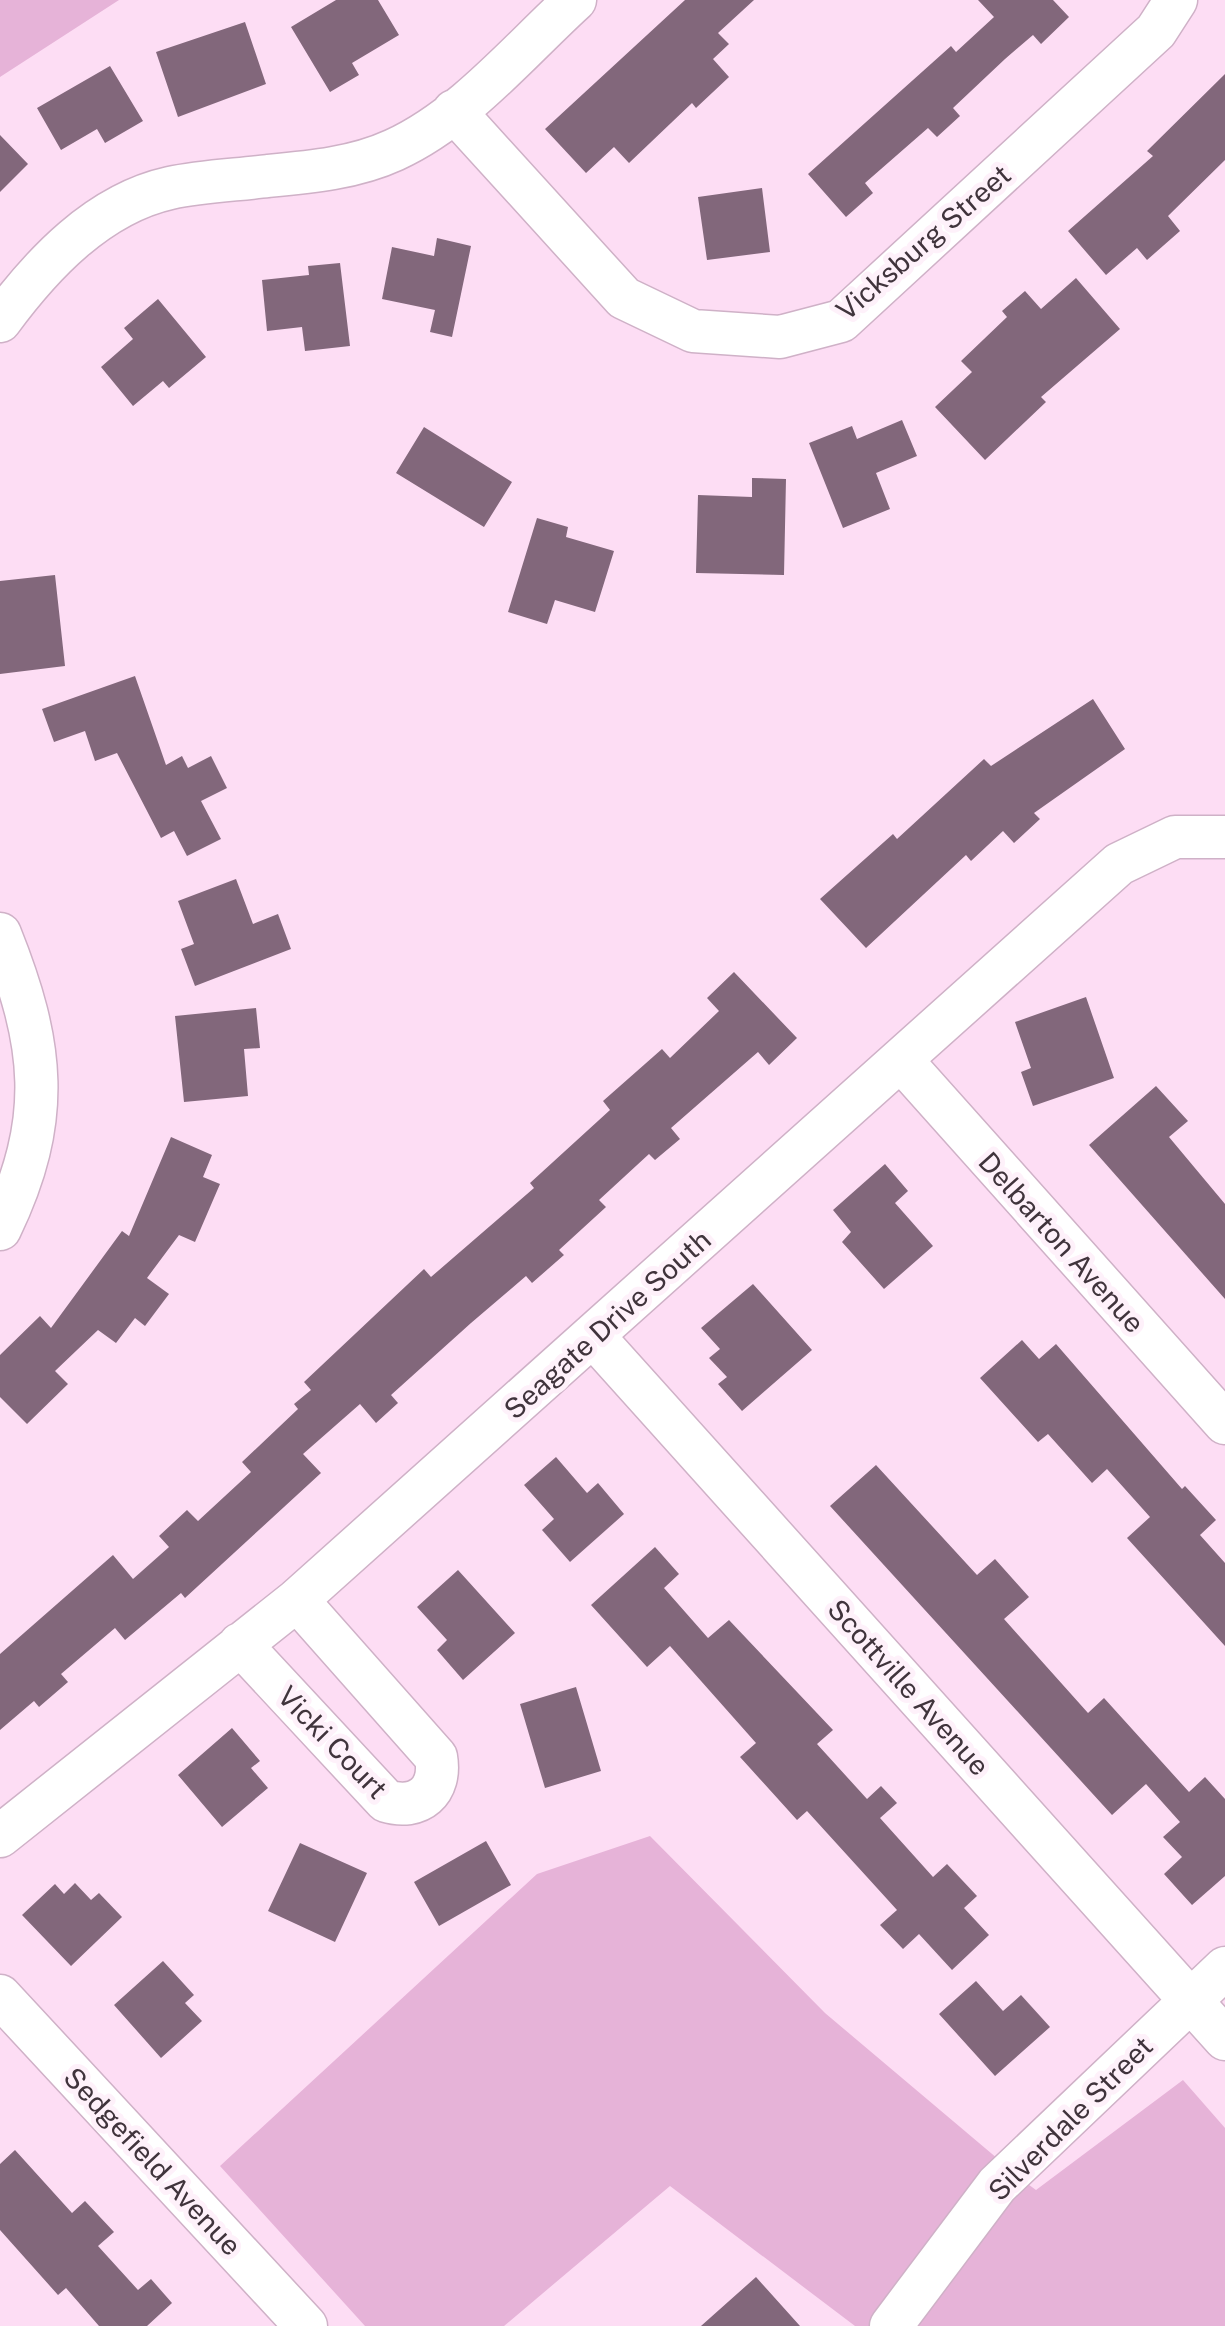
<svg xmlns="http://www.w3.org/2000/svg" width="1225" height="2326" viewBox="0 0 1225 2326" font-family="'Public Sans',sans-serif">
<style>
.green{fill:#e6b3d8}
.building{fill:#82677b}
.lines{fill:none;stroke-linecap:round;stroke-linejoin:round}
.minor-casing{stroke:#cfb1c7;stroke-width:45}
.minor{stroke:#fff;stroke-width:42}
.labels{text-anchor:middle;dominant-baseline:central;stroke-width:10;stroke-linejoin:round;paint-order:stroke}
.street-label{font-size:28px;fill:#40343c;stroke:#fef1fa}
</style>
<rect width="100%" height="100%" fill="#fdddf4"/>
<path class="green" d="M0,0H119L0,77Z
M650,1836L825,2013L998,2159L870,2326H855L670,2186L504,2326H365L220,2166L537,1874Z
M1183,2080L1225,2128V2326H913L1025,2182L1036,2190Z"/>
<path class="building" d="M336,0H378L399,35L352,63L359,75L330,92L291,27Z
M685,0H754L718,33L729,44L713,59L729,77L696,108L692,103L629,163L614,147L586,173L545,129Z
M978,0H1053L1069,17L1041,44L1033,35L1005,59L953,108L960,116L937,137L928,128L865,183L873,193L846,217L808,174L951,46L956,52L994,17Z
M245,22L266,84L178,117L156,52Z
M110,66L143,121L105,143L97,129L61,150L37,108Z
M1225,74V160L1168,216L1180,231L1147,260L1137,248L1106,275L1068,231L1153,156L1147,151Z
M0,135L28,164L0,192Z
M762,188L770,252L707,260L698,197Z
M437,238L471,246L452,337L430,332L435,310L382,299L392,247L434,256Z
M340,263L350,346L305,351L302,327L267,331L262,280L309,275L308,266Z
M1076,278L1120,329L1041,397L1046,402L985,460L935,407L972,372L961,361L1007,317L1002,311L1025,291L1041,309Z
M158,299L206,357L169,388L163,381L133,406L101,367L133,339L124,328Z
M902,420L917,456L876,473L890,509L843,528L809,443L852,426L857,439Z
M424,427L512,482L484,527L396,473Z
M752,478L786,479L784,575L696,573L698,495L752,497Z
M537,518L568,527L566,537L614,551L595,612L555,600L547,624L508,612Z
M55,575L65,666L0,674V581Z
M135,676L166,765L182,756L188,768L211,756L227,788L201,801L221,839L187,856L174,831L161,838L117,753L95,761L85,731L54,742L42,709Z
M1093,699L1125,749L1034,813L1040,819L1014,843L1003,831L971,861L966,855L866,948L820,899L893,834L897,839L984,759L991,766Z
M236,879L253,924L278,914L291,949L195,986L181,949L194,944L178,901Z
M734,972L797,1038L769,1065L758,1052L671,1128L680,1139L655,1160L649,1154L599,1200L606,1207L559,1250L564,1255L532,1283L526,1276L471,1323L391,1395L398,1403L376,1423L360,1404L303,1454L321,1473L185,1598L181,1593L125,1640L115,1628L61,1674L68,1682L39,1707L34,1701L0,1730V1654L113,1555L133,1579L169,1547L159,1536L187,1510L198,1521L251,1472L242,1462L298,1409L294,1404L311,1390L304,1382L424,1269L431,1277L534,1188L530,1183L610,1110L603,1101L662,1049L670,1058L719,1011L707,998Z
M1086,997L1114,1078L1033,1106L1021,1072L1031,1068L1015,1022Z
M256,1008L260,1048L244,1049L248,1096L184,1102L175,1016Z
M1156,1086L1188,1121L1169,1137L1225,1204V1299L1089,1145Z
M171,1137L212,1155L203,1177L220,1184L195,1242L179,1235L147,1278L169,1294L145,1326L135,1318L116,1343L98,1330L55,1371L68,1384L27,1424L0,1397V1355L40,1316L51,1328L122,1231L129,1236Z
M885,1164L908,1191L895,1203L933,1246L884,1289L842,1242L851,1232L833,1210Z
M753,1284L812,1350L742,1411L718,1384L727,1377L709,1358L720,1349L701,1328Z
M1022,1340L1039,1359L1056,1344L1182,1489L1185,1486L1216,1520L1200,1535L1225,1563V1646L1127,1538L1150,1517L1107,1469L1092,1483L1048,1434L1038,1442L980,1378Z
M556,1457L587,1493L598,1483L624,1514L570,1562L542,1530L554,1519L524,1485Z
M876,1465L977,1575L995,1559L1029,1597L1004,1619L1088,1713L1104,1698L1189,1792L1205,1777L1225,1799V1876L1192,1905L1164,1874L1182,1857L1163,1837L1180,1822L1146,1784L1112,1815L830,1506Z
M655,1547L679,1574L664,1588L708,1638L729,1620L833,1730L817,1744L867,1799L881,1786L897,1803L880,1818L933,1877L947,1864L977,1896L964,1908L989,1935L952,1970L919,1934L903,1949L880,1925L897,1910L807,1811L797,1820L740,1757L756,1743L670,1646L647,1667L591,1605Z
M458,1570L515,1633L463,1680L437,1650L447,1640L417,1607Z
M576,1687L601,1771L545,1788L520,1704Z
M232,1728L260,1761L251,1768L268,1788L222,1827L178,1775Z
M486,1841L511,1885L439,1926L414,1882Z
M300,1843L367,1873L335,1942L268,1911Z
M75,1883L91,1900L99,1893L122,1917L71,1966L22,1915L55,1884L64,1894Z
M163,1961L194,1995L185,2003L202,2021L161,2058L114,2005Z
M976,1981L1003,2011L1021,1995L1050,2027L995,2076L939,2014Z
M15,2150L72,2213L85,2201L114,2232L98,2246L138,2290L151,2279L172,2303L147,2326H99L66,2288L58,2295L0,2230V2164Z
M756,2277L800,2326H701Z"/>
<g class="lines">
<g class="minor-casing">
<path id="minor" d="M454,111L624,298L693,331L780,337L841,321L1156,31L1176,0
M0,321C42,264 98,204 170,188C202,181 236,180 268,176C311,172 355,168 394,150C464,118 519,51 575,0
M0,934C44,1044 53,1119 0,1229
M901,1060L1225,1423
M593,1336L1225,2039
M240,1644L386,1801C419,1811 442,1791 436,1757L297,1600
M0,1836L297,1600L1119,864L1175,837H1225
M0,1996L306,2326
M891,2326L997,2185L1225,1968"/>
</g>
<use href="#minor" class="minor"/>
</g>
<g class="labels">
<g class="street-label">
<text transform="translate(923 242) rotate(-41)">Vicksburg Street</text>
<text transform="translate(1062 1242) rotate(48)">Delbarton Avenue</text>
<text transform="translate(607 1324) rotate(-42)">Seagate Drive South</text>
<text transform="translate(909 1687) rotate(48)">Scottville Avenue</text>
<text transform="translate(333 1742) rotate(46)">Vicki Court</text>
<text transform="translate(1070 2118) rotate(-45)">Silverdale Street</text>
<text transform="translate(153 2161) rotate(47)">Sedgefield Avenue</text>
</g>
</g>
</svg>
